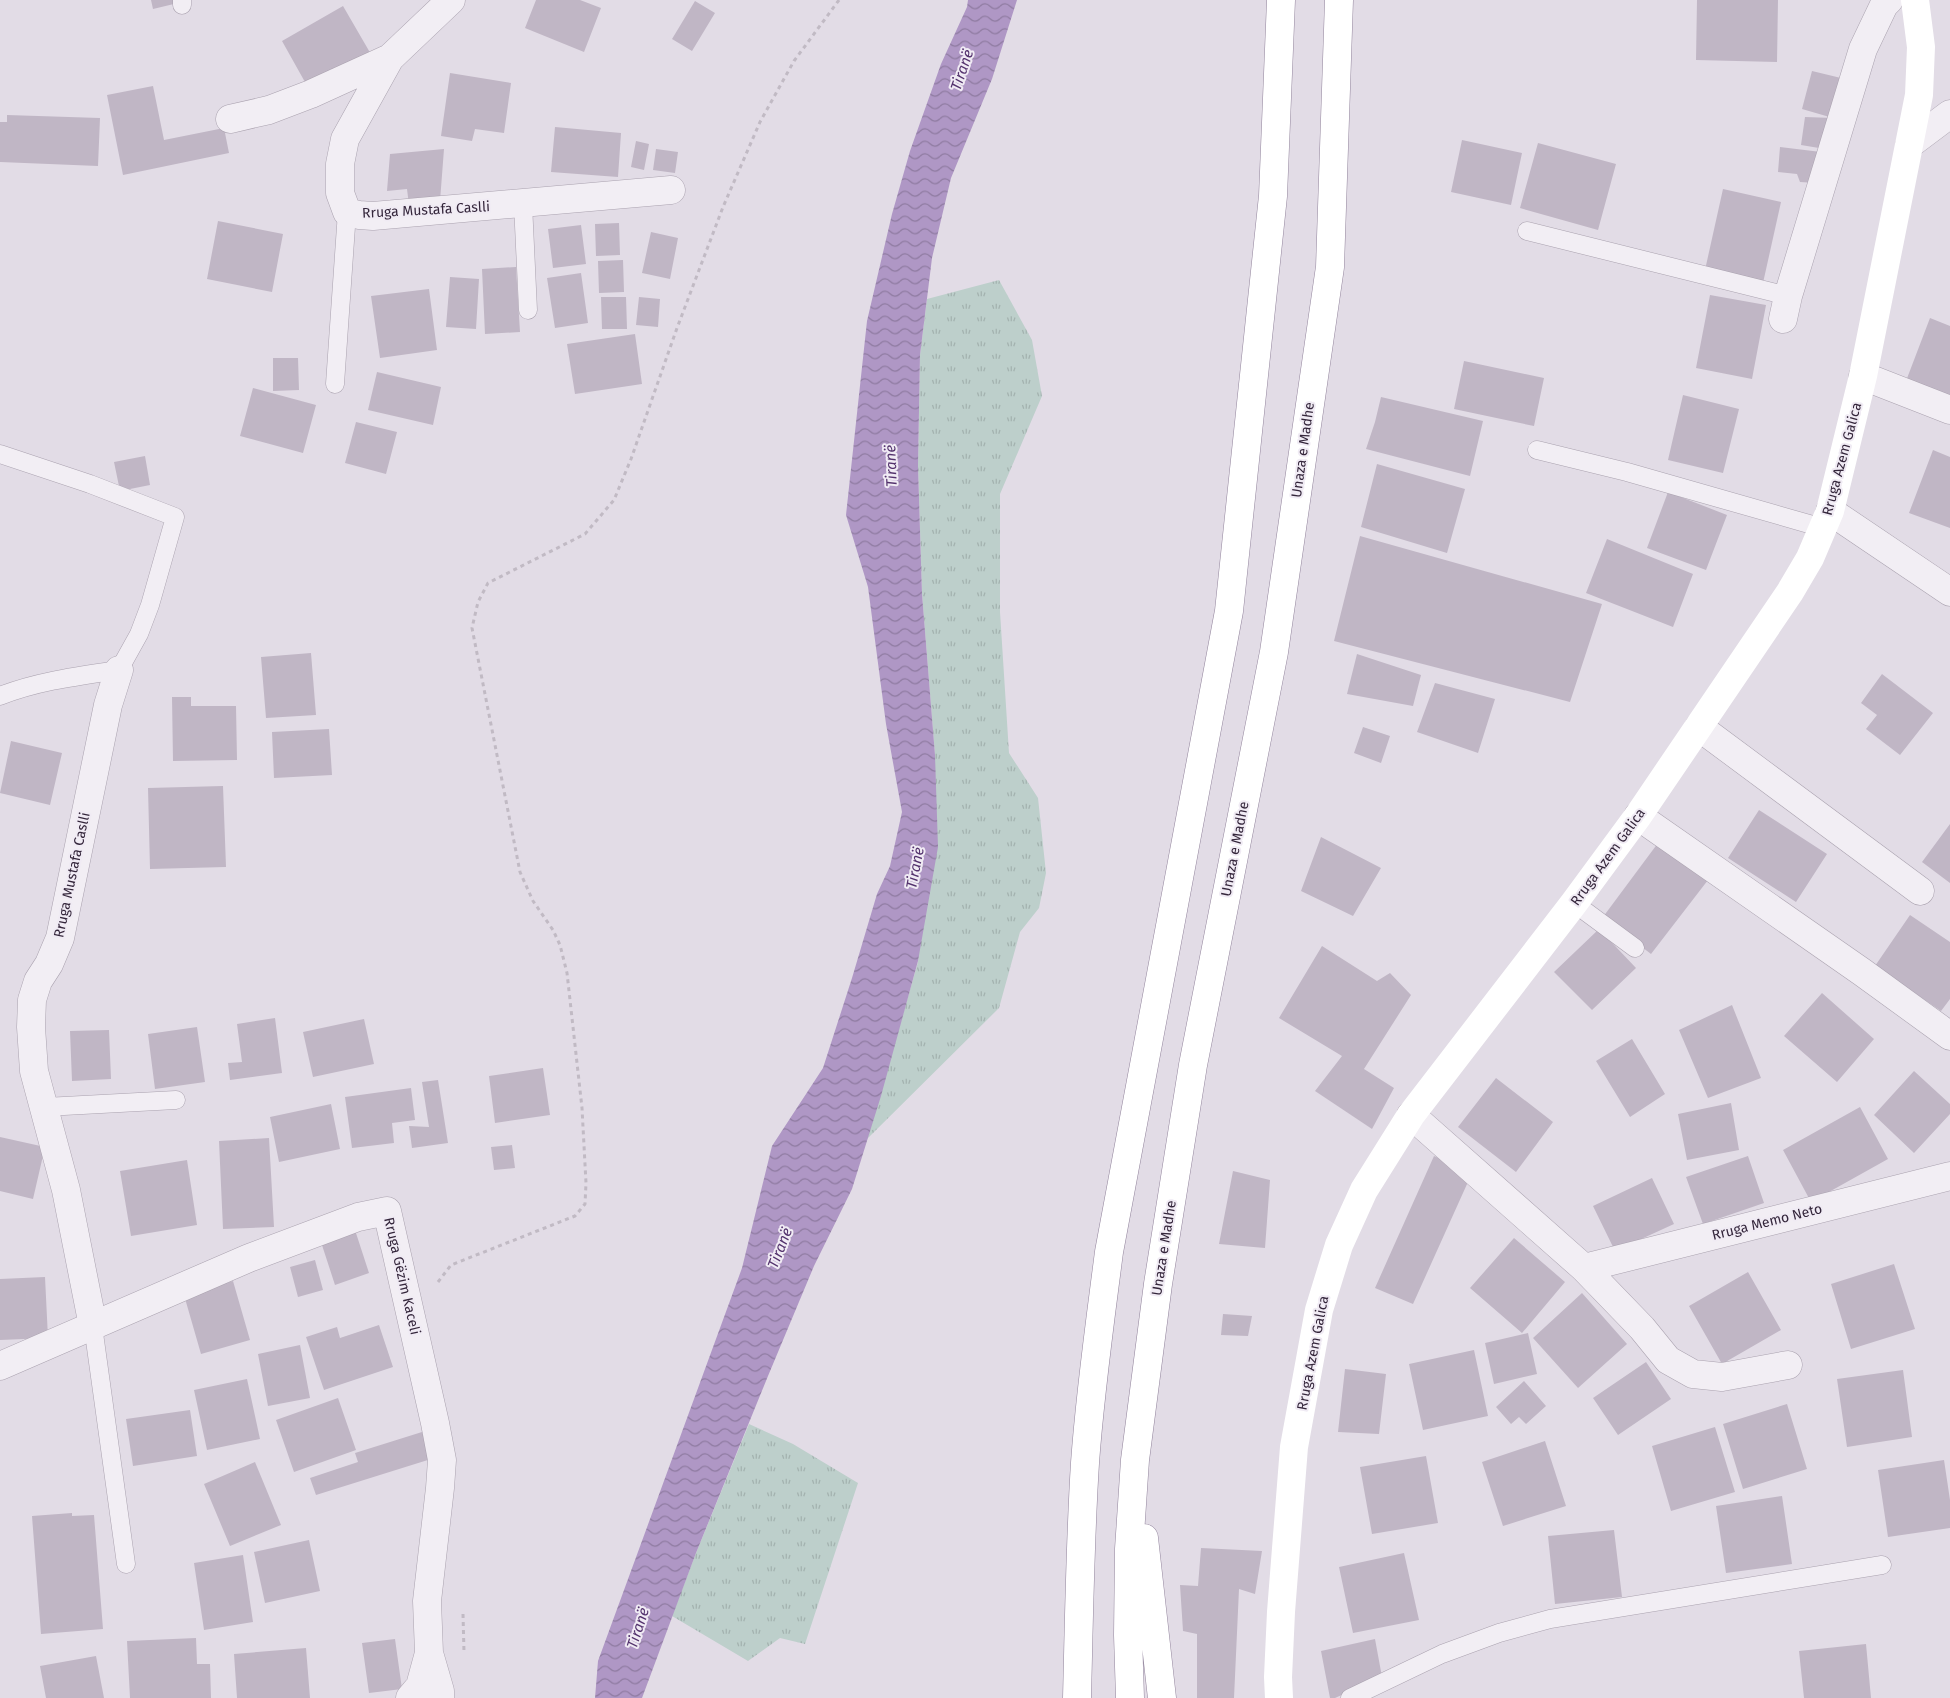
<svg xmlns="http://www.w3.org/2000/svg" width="1950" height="1698" viewBox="0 0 1950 1698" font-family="'Fira Sans',sans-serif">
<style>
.grass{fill:url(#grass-tufts)}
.water{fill:url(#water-waves)}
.building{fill:#c0b6c5}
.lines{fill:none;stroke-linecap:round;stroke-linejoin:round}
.service-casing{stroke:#aaa2af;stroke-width:19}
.minor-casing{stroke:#aaa2af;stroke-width:29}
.trunk-casing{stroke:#92849c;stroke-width:29}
.path{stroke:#c1bac4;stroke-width:3;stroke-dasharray:4 4;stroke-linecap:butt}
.service{stroke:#f2eef4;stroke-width:18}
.minor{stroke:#f2eef4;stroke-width:28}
.secondary{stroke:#fff;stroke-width:28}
.trunk{stroke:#fff;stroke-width:28}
.labels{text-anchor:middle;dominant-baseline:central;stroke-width:4;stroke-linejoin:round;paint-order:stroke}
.street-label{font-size:14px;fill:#34263b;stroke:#f0ebf4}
.water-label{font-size:15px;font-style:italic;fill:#53326d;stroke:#f0ebf4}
</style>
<defs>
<pattern id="grass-tufts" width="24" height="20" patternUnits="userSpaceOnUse" patternTransform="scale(1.25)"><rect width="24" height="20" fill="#bdcfcb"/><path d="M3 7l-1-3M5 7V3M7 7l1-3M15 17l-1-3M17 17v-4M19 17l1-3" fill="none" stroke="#a3b2af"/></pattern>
<pattern id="water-waves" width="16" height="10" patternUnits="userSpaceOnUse" patternTransform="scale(1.25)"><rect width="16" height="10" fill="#af97c5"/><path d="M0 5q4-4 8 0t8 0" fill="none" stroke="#8f7ba1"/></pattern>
</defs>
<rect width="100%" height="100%" fill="#e2dce6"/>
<path class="grass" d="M999,280L1032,340L1042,396L1000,494V612L1009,753L1038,798L1046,873L1039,908L1020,932L999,1008L867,1139L918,962L935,755L922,594L918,466L920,355L927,299Z
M749,1424L793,1444L858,1483L805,1644L780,1638L748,1661L672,1616L696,1553Z"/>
<path class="water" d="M968,0H1017L992,79L951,178L932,258L920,355L918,466L922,594L935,755L938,847L918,961L881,1096L852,1189L814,1266L768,1376L696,1553L642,1698H595L598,1661L742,1268L772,1146L823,1068L852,978L877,894L890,866L902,812L886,724L868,587L846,515L867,321L892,214L910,151L941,64L967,7Z"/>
<path class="building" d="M151,0H177L178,3L153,9Z
M536,0H580L601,8L584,52L525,28Z
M1697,0H1778L1777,62L1696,60Z
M695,1L715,13L692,51L672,39Z
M343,6L372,56L310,91L282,41Z
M1812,71L1841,78L1833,118L1802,109Z
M450,73L511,83L504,133L475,129L472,141L441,136Z
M153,86L164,140L224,128L229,153L123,175L107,95Z
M7,115L100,118L98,166L0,162V122H7Z
M1805,117L1833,118L1825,149L1801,145Z
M555,127L621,133L618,177L551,172Z
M1462,140L1522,153L1511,205L1451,192Z
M636,141L649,144L644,170L631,167Z
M1538,143L1616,164L1598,230L1520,208Z
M1780,147L1821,152L1816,183L1800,182L1797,174L1778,172Z
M444,149L440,201L409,205L407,189L387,191L390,154Z
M656,149L678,152L675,173L653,170Z
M1723,189L1781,202L1763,283L1705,270Z
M218,221L283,234L272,292L207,279Z
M619,223L620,255L596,256L595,224Z
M581,225L586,264L553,268L548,229Z
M651,232L678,238L670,279L642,273Z
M623,260L624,292L599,293L598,261Z
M516,267L520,332L485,334L482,269Z
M581,273L588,323L555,328L547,278Z
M450,277L479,279L476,329L446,327Z
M429,289L437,350L380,358L371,296Z
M1710,295L1766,305L1752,379L1696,368Z
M601,297H626L627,329H602Z
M639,297L660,299L658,327L636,325Z
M1930,318L1950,326V397L1906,381Z
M635,334L642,384L575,394L567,344Z
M273,358H298L299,390L273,391Z
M1464,361L1544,378L1534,426L1454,409Z
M377,372L441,387L433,425L368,410Z
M253,388L316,405L303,453L240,436Z
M1683,395L1739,409L1723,473L1668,460Z
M1381,397L1483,421L1470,476L1366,449L1375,422Z
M356,422L397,432L386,474L345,463Z
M1933,450L1950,457V528L1909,513Z
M145,456L150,485L120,491L114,462Z
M1377,464L1465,489L1447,553L1361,527Z
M1668,492L1727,515L1706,570L1647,548Z
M1360,536L1602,604L1570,702L1334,641Z
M1607,539L1693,574L1673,627L1586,593Z
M311,653L316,715L266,718L261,657Z
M1357,654L1421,675L1413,706L1347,694Z
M1882,674L1933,713L1900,755L1866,729L1877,715L1861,703Z
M1435,683L1495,699L1478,753L1417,732Z
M172,697H191V706H236L237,760L173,761Z
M1363,727L1390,736L1381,763L1354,753Z
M329,729L332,775L274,778L272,732Z
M11,741L62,753L50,805L0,793Z
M223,786L226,867L150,869L148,788Z
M1759,810L1827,854L1796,902L1728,858Z
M1950,824V883L1922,862Z
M1321,837L1381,868L1353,916L1301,891Z
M1658,843L1708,880L1651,954L1603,917Z
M1910,915L1950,942V999L1941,1011L1875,966Z
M1599,929L1636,968L1592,1010L1554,972Z
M1322,946L1377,981L1390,973L1411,995L1364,1069L1394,1088L1372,1129L1315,1091L1342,1056L1279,1018Z
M1822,993L1874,1039L1837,1082L1784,1036Z
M1732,1005L1761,1078L1708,1098L1679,1030Z
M275,1018L282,1073L230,1080L228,1063L242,1062L237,1024Z
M364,1019L374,1064L313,1077L303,1032Z
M197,1027L205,1082L155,1089L148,1034Z
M109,1030L111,1079L72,1081L70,1031Z
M1632,1039L1665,1094L1630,1117L1596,1061Z
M543,1068L550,1115L495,1123L489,1076Z
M1914,1071L1950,1104V1114L1914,1153L1874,1115Z
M1496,1078L1553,1122L1516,1172L1458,1127Z
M438,1080L448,1143L412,1148L409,1126L429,1127L422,1082Z
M411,1088L415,1120L392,1123L394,1143L352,1148L345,1097Z
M1731,1103L1739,1150L1687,1160L1678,1114Z
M331,1104L340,1149L279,1162L270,1117Z
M1860,1107L1888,1159L1811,1202L1783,1150Z
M0,1137L45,1147L33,1199L0,1191Z
M269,1138L274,1227L223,1229L219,1141Z
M512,1145L515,1168L494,1170L491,1147Z
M1434,1156L1472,1173L1413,1304L1375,1288Z
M1748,1156L1764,1203L1703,1224L1686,1177Z
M187,1160L197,1225L131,1236L120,1171Z
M1233,1171L1270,1180L1265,1248L1219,1244Z
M1652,1178L1674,1224L1615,1251L1593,1206Z
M355,1230L369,1273L335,1285L321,1242Z
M1514,1238L1565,1282L1522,1333L1470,1288Z
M315,1260L323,1290L298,1297L290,1267Z
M1894,1264L1915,1329L1851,1349L1831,1284Z
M1748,1272L1781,1330L1722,1364L1689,1306Z
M45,1277L48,1338L0,1340V1279Z
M233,1281L250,1340L201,1354L184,1295Z
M1582,1293L1627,1344L1578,1388L1533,1338Z
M1223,1314L1252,1316L1248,1336L1221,1335Z
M379,1325L393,1367L324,1390L306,1337L337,1327L340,1338Z
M1528,1333L1537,1374L1494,1384L1485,1343Z
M300,1345L310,1398L268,1406L258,1354Z
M1474,1350L1488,1416L1423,1430L1409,1364Z
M1646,1362L1671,1399L1618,1435L1593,1398Z
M1345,1369L1386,1374L1379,1434L1338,1432Z
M1903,1370L1912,1437L1847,1447L1837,1379Z
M247,1379L260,1439L207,1450L194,1390Z
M1524,1381L1546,1406L1526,1424L1519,1417L1511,1424L1496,1407Z
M338,1398L356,1450L294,1472L276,1420Z
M1787,1404L1807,1469L1743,1489L1723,1424Z
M190,1410L197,1456L133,1466L126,1419Z
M1715,1427L1735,1492L1671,1511L1652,1446Z
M422,1432L431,1459L316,1495L310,1478L358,1462L355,1453Z
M1545,1441L1566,1506L1503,1526L1482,1462Z
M1426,1456L1438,1523L1372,1534L1360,1467Z
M1944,1460L1950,1500V1528L1888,1537L1878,1470Z
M255,1462L281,1525L230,1546L204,1484Z
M1782,1496L1792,1564L1726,1573L1716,1506Z
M72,1513V1516L94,1515L103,1629L41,1634L32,1516Z
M1614,1530L1622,1597L1555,1604L1548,1536Z
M309,1540L320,1591L265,1603L254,1552Z
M1201,1548L1262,1551L1255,1594L1239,1589L1234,1698H1197V1634L1183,1631L1180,1585L1198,1586Z
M1404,1553L1419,1620L1353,1633L1339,1567Z
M243,1555L253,1622L204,1630L194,1563Z
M196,1638L197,1664H210L211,1698H130L127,1641Z
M395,1639L402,1689L369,1693L362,1643Z
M1375,1639L1382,1677L1335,1698H1330L1321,1651Z
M1866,1644L1871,1698H1804L1799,1651Z
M306,1648L310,1698H237L234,1654Z
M96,1656L104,1698H46L40,1666Z"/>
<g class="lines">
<g class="service-casing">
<path id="service" d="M182,5V0
M523,204L528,310
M1527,231L1788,296
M335,384L347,212
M1537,450L1627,472L1823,528
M0,454L90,484L175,517L150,605L139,634L119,670C79,676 38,681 0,696
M1574,903L1635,948
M45,1107L176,1100
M93,1326L126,1564
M1350,1698L1442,1654L1499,1633L1550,1619L1882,1565"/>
</g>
<g class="minor-casing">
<path id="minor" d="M451,0L390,58L345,139L340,164V193L347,212L359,215L373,216L671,190
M230,119L269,110L311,94L390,58
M1910,144L1950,114
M1783,319L1788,296L1863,49L1884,5L1889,0
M1863,376L1950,410
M1830,511L1950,592
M1699,727L1920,891
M1638,816L1862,972L1950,1036
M1411,1115L1584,1268L1642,1328L1668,1360L1693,1374L1722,1377L1788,1365
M1584,1268L1950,1176
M93,1326L66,1190L34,1071L31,1027L32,1000L38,981L49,964L60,938L108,705L119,670
M0,1366L249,1258L358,1217L387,1211L435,1423L442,1460L440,1488L427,1601L429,1653L440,1691V1698
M410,1698L420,1686L429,1653"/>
</g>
<g class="trunk-casing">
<path id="trunk" d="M1144,1538L1162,1698
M1077,1698C1079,1620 1080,1541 1085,1463C1090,1392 1100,1322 1109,1252L1229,611L1273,196L1281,0
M1130,1698L1128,1635L1129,1549L1135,1460L1158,1284L1193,1065L1274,652L1330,267L1339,0"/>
</g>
<path class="path" d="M438,1282L451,1265L575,1216L585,1204L586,1183L582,1108L567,973L560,945L553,930L533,901L520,872L472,628L478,602L488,583L585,534L614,500L631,459L677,328L723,207L760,122L794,61L839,0
M463,1614L464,1652"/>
<use href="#service" class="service"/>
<use href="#minor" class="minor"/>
<path class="secondary" d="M1279,1698L1278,1677L1281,1612L1294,1447L1319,1310L1339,1245L1364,1190L1411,1115L1574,903L1638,816L1790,592L1810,558L1830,511L1863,376L1919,95L1921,47L1915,0"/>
<use href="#trunk" class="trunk"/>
</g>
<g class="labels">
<g class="street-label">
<text transform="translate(426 210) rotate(-3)">Rruga Mustafa Caslli</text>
<text transform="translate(1303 450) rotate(-82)">Unaza e Madhe</text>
<text transform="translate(1842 459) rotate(-75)">Rruga Azem Galica</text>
<text transform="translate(1235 849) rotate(-79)">Unaza e Madhe</text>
<text transform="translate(1608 857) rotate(-54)">Rruga Azem Galica</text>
<text transform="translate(72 875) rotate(-78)">Rruga Mustafa Caslli</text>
<text transform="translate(1767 1222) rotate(-14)">Rruga Memo Neto</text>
<text transform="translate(1164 1248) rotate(-81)">Unaza e Madhe</text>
<text transform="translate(402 1276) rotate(77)">Rruga Gëzim Kaceli</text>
<text transform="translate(1313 1353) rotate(-79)">Rruga Azem Galica</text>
</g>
<g class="water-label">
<text transform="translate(962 70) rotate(-71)">Tiranë</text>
<text transform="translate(891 466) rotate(-92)">Tiranë</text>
<text transform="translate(915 868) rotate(-79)">Tiranë</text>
<text transform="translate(780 1248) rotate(-68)">Tiranë</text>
<text transform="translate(638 1628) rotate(-72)">Tiranë</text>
</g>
</g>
</svg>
